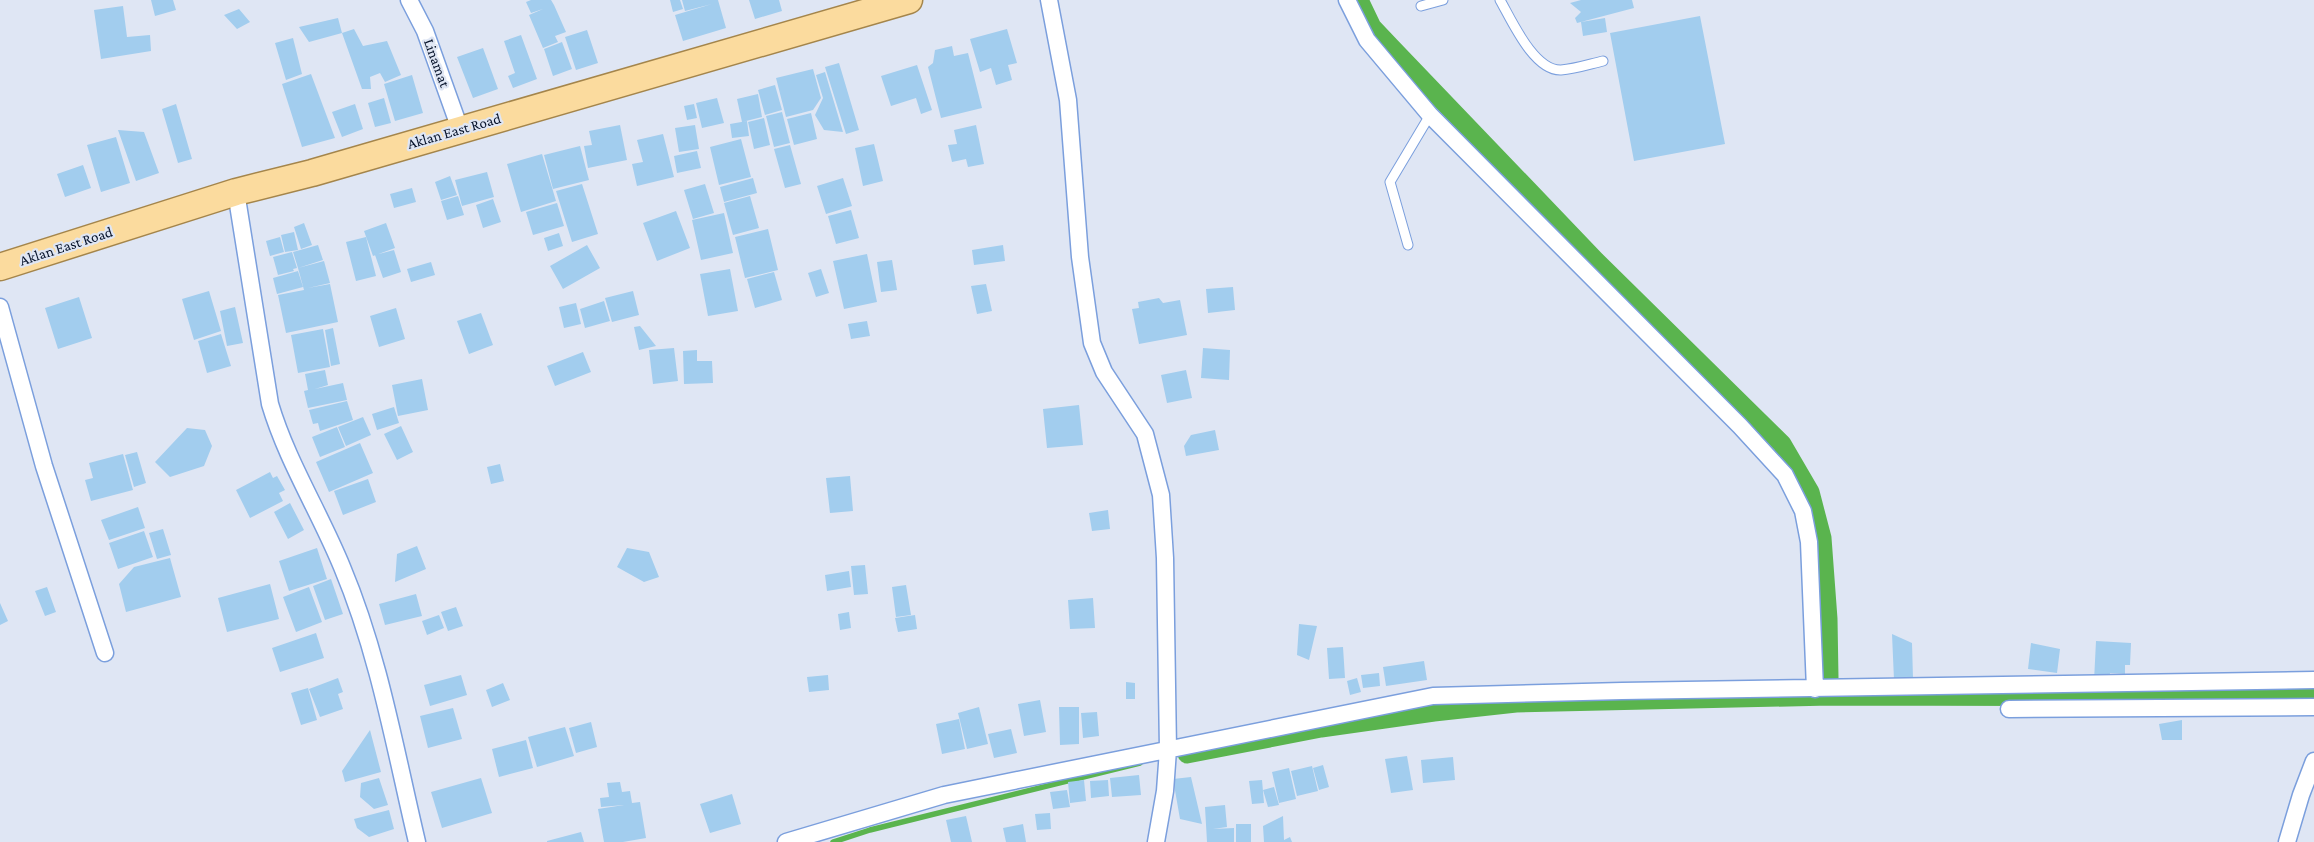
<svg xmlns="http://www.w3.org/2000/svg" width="2314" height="842" viewBox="0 0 2314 842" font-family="'Crimson Pro',serif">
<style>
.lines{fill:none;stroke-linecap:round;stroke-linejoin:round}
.stream{stroke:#5ab44e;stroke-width:5.5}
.canal{stroke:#5ab44e;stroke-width:19}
.building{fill:#a2cdee}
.service-casing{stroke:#7b9fdd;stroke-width:11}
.minor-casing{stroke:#7b9fdd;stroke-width:19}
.primary-casing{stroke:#a4854b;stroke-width:29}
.service{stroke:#fff;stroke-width:9}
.minor{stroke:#fff;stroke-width:16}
.primary{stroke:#fbdb9e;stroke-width:26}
.labels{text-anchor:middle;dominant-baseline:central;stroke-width:4.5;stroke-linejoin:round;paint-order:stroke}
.street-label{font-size:15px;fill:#061229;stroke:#dfe6f4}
</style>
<rect width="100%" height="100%" fill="#dfe6f4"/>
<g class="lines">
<path class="stream" d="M833,842L870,830L1140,763"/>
<path class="canal" d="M1359,0L1372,27L1390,46L1596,261L1782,444L1810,492L1822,538L1828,619L1829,678
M1187,754L1321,728L1434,712L1516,703L1830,696L2314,697"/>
</g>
<path class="building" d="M151,0H173L176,10L155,16Z
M531,0H551L554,5L566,32L555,36L558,42L543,48L529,15L543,9L531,13L526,2Z
M670,0H680L683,9L673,12Z
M682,0H718L726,28L683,41L675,15L712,4L685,11Z
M749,0H779L782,11L755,19Z
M1581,0H1632L1634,8L1577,23L1575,18L1581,12L1570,3Z
M123,6L127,37L150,35L151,51L101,59L94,10Z
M239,9L250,22L237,29L224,15Z
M1700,16L1725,144L1634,161L1610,33Z
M338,18L342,33L354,29L363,46L387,41L401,75L385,82L380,73L370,77L371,89H362L342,33L309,42L299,27Z
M1605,18L1607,32L1583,36L1581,22Z
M1007,29L1017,63L1008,65L1012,80L996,85L991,68L980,72L970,39Z
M587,30L598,63L576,70L565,37Z
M521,35L537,79L513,88L508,76L515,73L504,41Z
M293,38L302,74L286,80L275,43Z
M562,42L572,69L553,76L544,49Z
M952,46L954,56L968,53L982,108L941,118L928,67L933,63L935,50Z
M483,48L498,89L473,98L457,57Z
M839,63L859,130L846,134L825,67Z
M917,65L932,110L921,114L916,98L891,106L881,76Z
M813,69L821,98L813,110L786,117L776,78Z
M825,72L843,132L824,130L815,115L823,98L816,75Z
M311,74L335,138L302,147L282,84Z
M412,75L423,113L395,121L384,84Z
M775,85L782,110L765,115L758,90Z
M758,94L762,117L742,122L737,99Z
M384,98L391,123L375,127L368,103Z
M717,98L724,123L702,128L696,103Z
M176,104L192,159L178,163L162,109Z
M355,104L363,129L342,137L332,112Z
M694,104L697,118L687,120L684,106Z
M782,112L790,143L774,147L766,116Z
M811,113L817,139L794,145L787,119Z
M764,118L770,145L754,149L748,122Z
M747,121L749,136L732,138L730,124Z
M620,125L627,160L588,168L584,146L592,145L589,131Z
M695,125L699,149L679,152L675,128Z
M976,125L984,164L968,167L966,159L952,162L948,145L957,144L954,130Z
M118,130L144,132L159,173L136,181Z
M663,134L674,177L637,186L632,164L643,162L637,140Z
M116,137L130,183L101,192L87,145Z
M741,139L751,177L719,185L710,147Z
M874,144L883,181L863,186L855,148Z
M790,145L801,184L785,188L774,149Z
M580,146L589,180L553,189L544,155Z
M697,151L701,168L677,173L674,156Z
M542,154L556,201L521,212L507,164Z
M83,165L91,188L65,197L57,174Z
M487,172L494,197L462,206L455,180Z
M450,176L457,195L441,200L435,182Z
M753,178L757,193L724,202L720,187Z
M843,178L852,206L826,214L817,186Z
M582,184L598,234L572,242L556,191Z
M705,184L714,213L693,219L684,190Z
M412,188L416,202L394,208L390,194Z
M458,196L464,215L447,220L441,201Z
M750,196L759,228L733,235L724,203Z
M493,199L501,222L483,228L476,205Z
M557,203L564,226L533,235L526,212Z
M851,210L859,238L836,244L828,216Z
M676,211L690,248L657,261L643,223Z
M724,213L733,253L701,260L692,220Z
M304,223L312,245L301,249L294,227Z
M386,223L395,248L373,256L364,231Z
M768,229L778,270L745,278L735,237Z
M294,232L298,250L285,252L281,235Z
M559,233L563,246L548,251L544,238Z
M280,237L284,252L270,256L266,241Z
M366,237L376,276L356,281L346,242Z
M318,245L323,260L298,268L293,252Z
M587,245L600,268L563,289L550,266Z
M1003,245L1005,261L974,265L972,250Z
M394,250L401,272L383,278L375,255Z
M292,252L297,268L293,269L294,271L278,275L273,257Z
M867,254L877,302L844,309L833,261Z
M892,260L897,290L881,292L877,262Z
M324,261L330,283L308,288L330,284L338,322L286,333L278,295L304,290L298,268Z
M431,262L435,275L411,282L407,269Z
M730,269L738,311L708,316L700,274Z
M821,269L829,293L816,297L808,273Z
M298,271L303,287L277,294L273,278Z
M774,272L782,300L755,308L747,279Z
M986,284L992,311L977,314L971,286Z
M1233,287L1235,310L1208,313L1206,289Z
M209,291L221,331L194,340L182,299Z
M633,291L639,315L612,322L605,298Z
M79,297L92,338L58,349L45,308Z
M1159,298L1163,303L1180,300L1187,335L1139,344L1132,309L1139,308L1138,302Z
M604,301L610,321L585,328L580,309Z
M576,303L581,324L564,328L559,307Z
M235,307L243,343L227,346L220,311Z
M396,308L405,339L379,347L370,316Z
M481,313L493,345L469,354L457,321Z
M867,321L870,336L851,339L848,324Z
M640,326L656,346L639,350L634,327Z
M333,328L340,364L331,366L325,330Z
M323,329L330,367L298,373L291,335Z
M221,334L231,366L207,373L198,341Z
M674,348L678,381L653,384L649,350Z
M1203,348L1230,350L1229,380L1201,378Z
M697,350V361H712L713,383L684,384L683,351Z
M583,352L591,372L555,386L547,366Z
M325,370L328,385L315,389L343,383L347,400L308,408L304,391L308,390L305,374Z
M1186,370L1192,398L1167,403L1161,375Z
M422,379L428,410L398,416L392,385Z
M347,401L353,420L320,431L318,423L313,424L309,410Z
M1079,405L1083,445L1047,448L1043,409Z
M394,407L399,423L377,430L372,414Z
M363,417L371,435L346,446L338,427Z
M401,426L413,452L397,460L384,434Z
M337,427L345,447L320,457L312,437Z
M187,428L205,430L212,446L204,466L170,477L155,462Z
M1215,430L1219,450L1186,456L1184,446L1191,435Z
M360,443L373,473L329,492L316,462Z
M137,452L146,483L134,487L125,455Z
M123,454L133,490L91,501L85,480L93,478L89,463Z
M500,464L504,481L491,484L487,467Z
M270,472L273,478L277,476L285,490L279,493L283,501L250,518L236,490Z
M850,476L853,511L830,513L826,478Z
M368,479L376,502L343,515L334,491Z
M290,503L304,530L288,539L274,512Z
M138,507L145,528L109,540L101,520Z
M1108,510L1110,529L1092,531L1089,513Z
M163,529L171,555L157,559L149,533Z
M144,531L153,557L118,569L109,543Z
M417,546L426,569L395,582L397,554Z
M317,548L327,579L289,591L279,561Z
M627,548L649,552L659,577L644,582L617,567Z
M170,558L181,597L126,612L119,584L134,567Z
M865,565L868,594L854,595L851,566Z
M849,571L851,587L827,591L825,575Z
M331,579L343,614L325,620L313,586Z
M270,584L279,619L227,632L218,598Z
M906,585L911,615L896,617L892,587Z
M47,587L56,612L45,616L35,591Z
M309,587L322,622L296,632L283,597Z
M416,594L422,616L385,625L379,604Z
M1093,598L1095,628L1070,629L1068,600Z
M0,603L8,621L0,625Z
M456,607L463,626L448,631L441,612Z
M849,612L851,628L840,630L838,614Z
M439,615L444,628L427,635L422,621Z
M915,615L917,629L898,632L895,618Z
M1299,624L1317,626L1309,660L1297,655Z
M316,633L324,658L280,672L272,648Z
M1892,634L1912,643L1913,679L1894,680Z
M2096,641L2131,643L2130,665H2125V674L2110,673L2109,681H2094Z
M2031,643L2060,649L2057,673L2028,669Z
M1343,647L1345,678L1329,679L1327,648Z
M1424,661L1427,680L1386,686L1383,667Z
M1379,673L1380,686L1363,688L1361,675Z
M461,675L467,695L430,706L424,685Z
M828,675L829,690L809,692L807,677Z
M338,678L343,692L338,694L343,709L320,717L309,689Z
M1357,678L1361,692L1350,695L1347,681Z
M1126,682L1135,683V699H1126Z
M503,683L510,700L492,707L486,690Z
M308,688L317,720L301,725L291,693Z
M1040,700L1046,732L1024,736L1018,704Z
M979,707L988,744L967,749L958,713Z
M1059,707H1079V744L1060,745Z
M453,708L462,739L428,748L420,716Z
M1097,712L1099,736L1083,738L1081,713Z
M959,719L965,749L942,754L936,724Z
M2182,720V740H2162L2159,724Z
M591,722L597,747L576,753L569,728Z
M565,727L574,756L537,767L528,737Z
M1011,729L1017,753L994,758L988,734Z
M370,730L381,772L345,782L342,771Z
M526,740L533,768L499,777L492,749Z
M1407,756L1413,790L1391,793L1385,759Z
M1453,757L1455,780L1423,783L1421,760Z
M1323,765L1329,787L1319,790L1313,768Z
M1312,766L1318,791L1297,796L1291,771Z
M1289,768L1296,799L1279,803L1272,772Z
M1139,775L1141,795L1112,797L1110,778Z
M1191,777L1202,824L1180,819L1173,779Z
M379,778L388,805L374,809L360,797L361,783Z
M481,778L492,813L442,828L431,792Z
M1084,780L1086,801L1070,803L1068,782Z
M1108,780L1109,796L1091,798L1090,781Z
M1262,780L1264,803L1252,804L1249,781Z
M620,782L622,792L630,791L632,803L640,802L646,838L623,842H604L598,809L624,805L601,807L600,798L609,797L607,783Z
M1274,787L1279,805L1268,807L1263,790Z
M1067,790L1070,807L1053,809L1050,792Z
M732,794L741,824L710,833L700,804Z
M1225,805L1227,827L1213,829L1234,828V842H1207L1205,807Z
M389,810L394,829L369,837L357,828L354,819Z
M1050,813L1051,829L1037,830L1035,814Z
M966,816L972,842H951L946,820Z
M1283,816L1284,840L1290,837L1292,842H1264L1263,826Z
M1023,824L1026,842H1006L1003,828Z
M1236,824H1251V842H1236Z
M581,832L584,842H547V841Z"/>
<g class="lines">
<g class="service-casing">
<path id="service" d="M1500,0C1512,21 1534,71 1561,70C1575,69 1590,64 1603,61
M1421,6L1443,0
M1408,245L1390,182L1430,115"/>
</g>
<g class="minor-casing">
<path id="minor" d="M409,0L425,31L460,129
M1049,0L1068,100L1080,257L1092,343L1104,372L1145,434L1161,495L1165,558L1168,750L1165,791L1156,842
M1347,0L1367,40L1430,115L1740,426L1785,475L1803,511L1809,542L1815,689
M236,192L270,404C287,461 319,511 342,567C379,655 395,749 417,842
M0,307L44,466L105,653
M2009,709L2314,707
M786,842L944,795L1433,696L1622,691L2314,680
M2287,842L2301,795L2314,761"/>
</g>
<g class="primary-casing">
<path id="primary" d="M0,267L236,192L312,173L909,0"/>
</g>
<use href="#service" class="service"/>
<use href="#minor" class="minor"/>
<use href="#primary" class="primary"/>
</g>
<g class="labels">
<g class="street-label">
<text transform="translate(437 63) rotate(70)">Linamat</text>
<text transform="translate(454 131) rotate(-16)">Aklan East Road</text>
<text transform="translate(66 246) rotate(-18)">Aklan East Road</text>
</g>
</g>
</svg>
